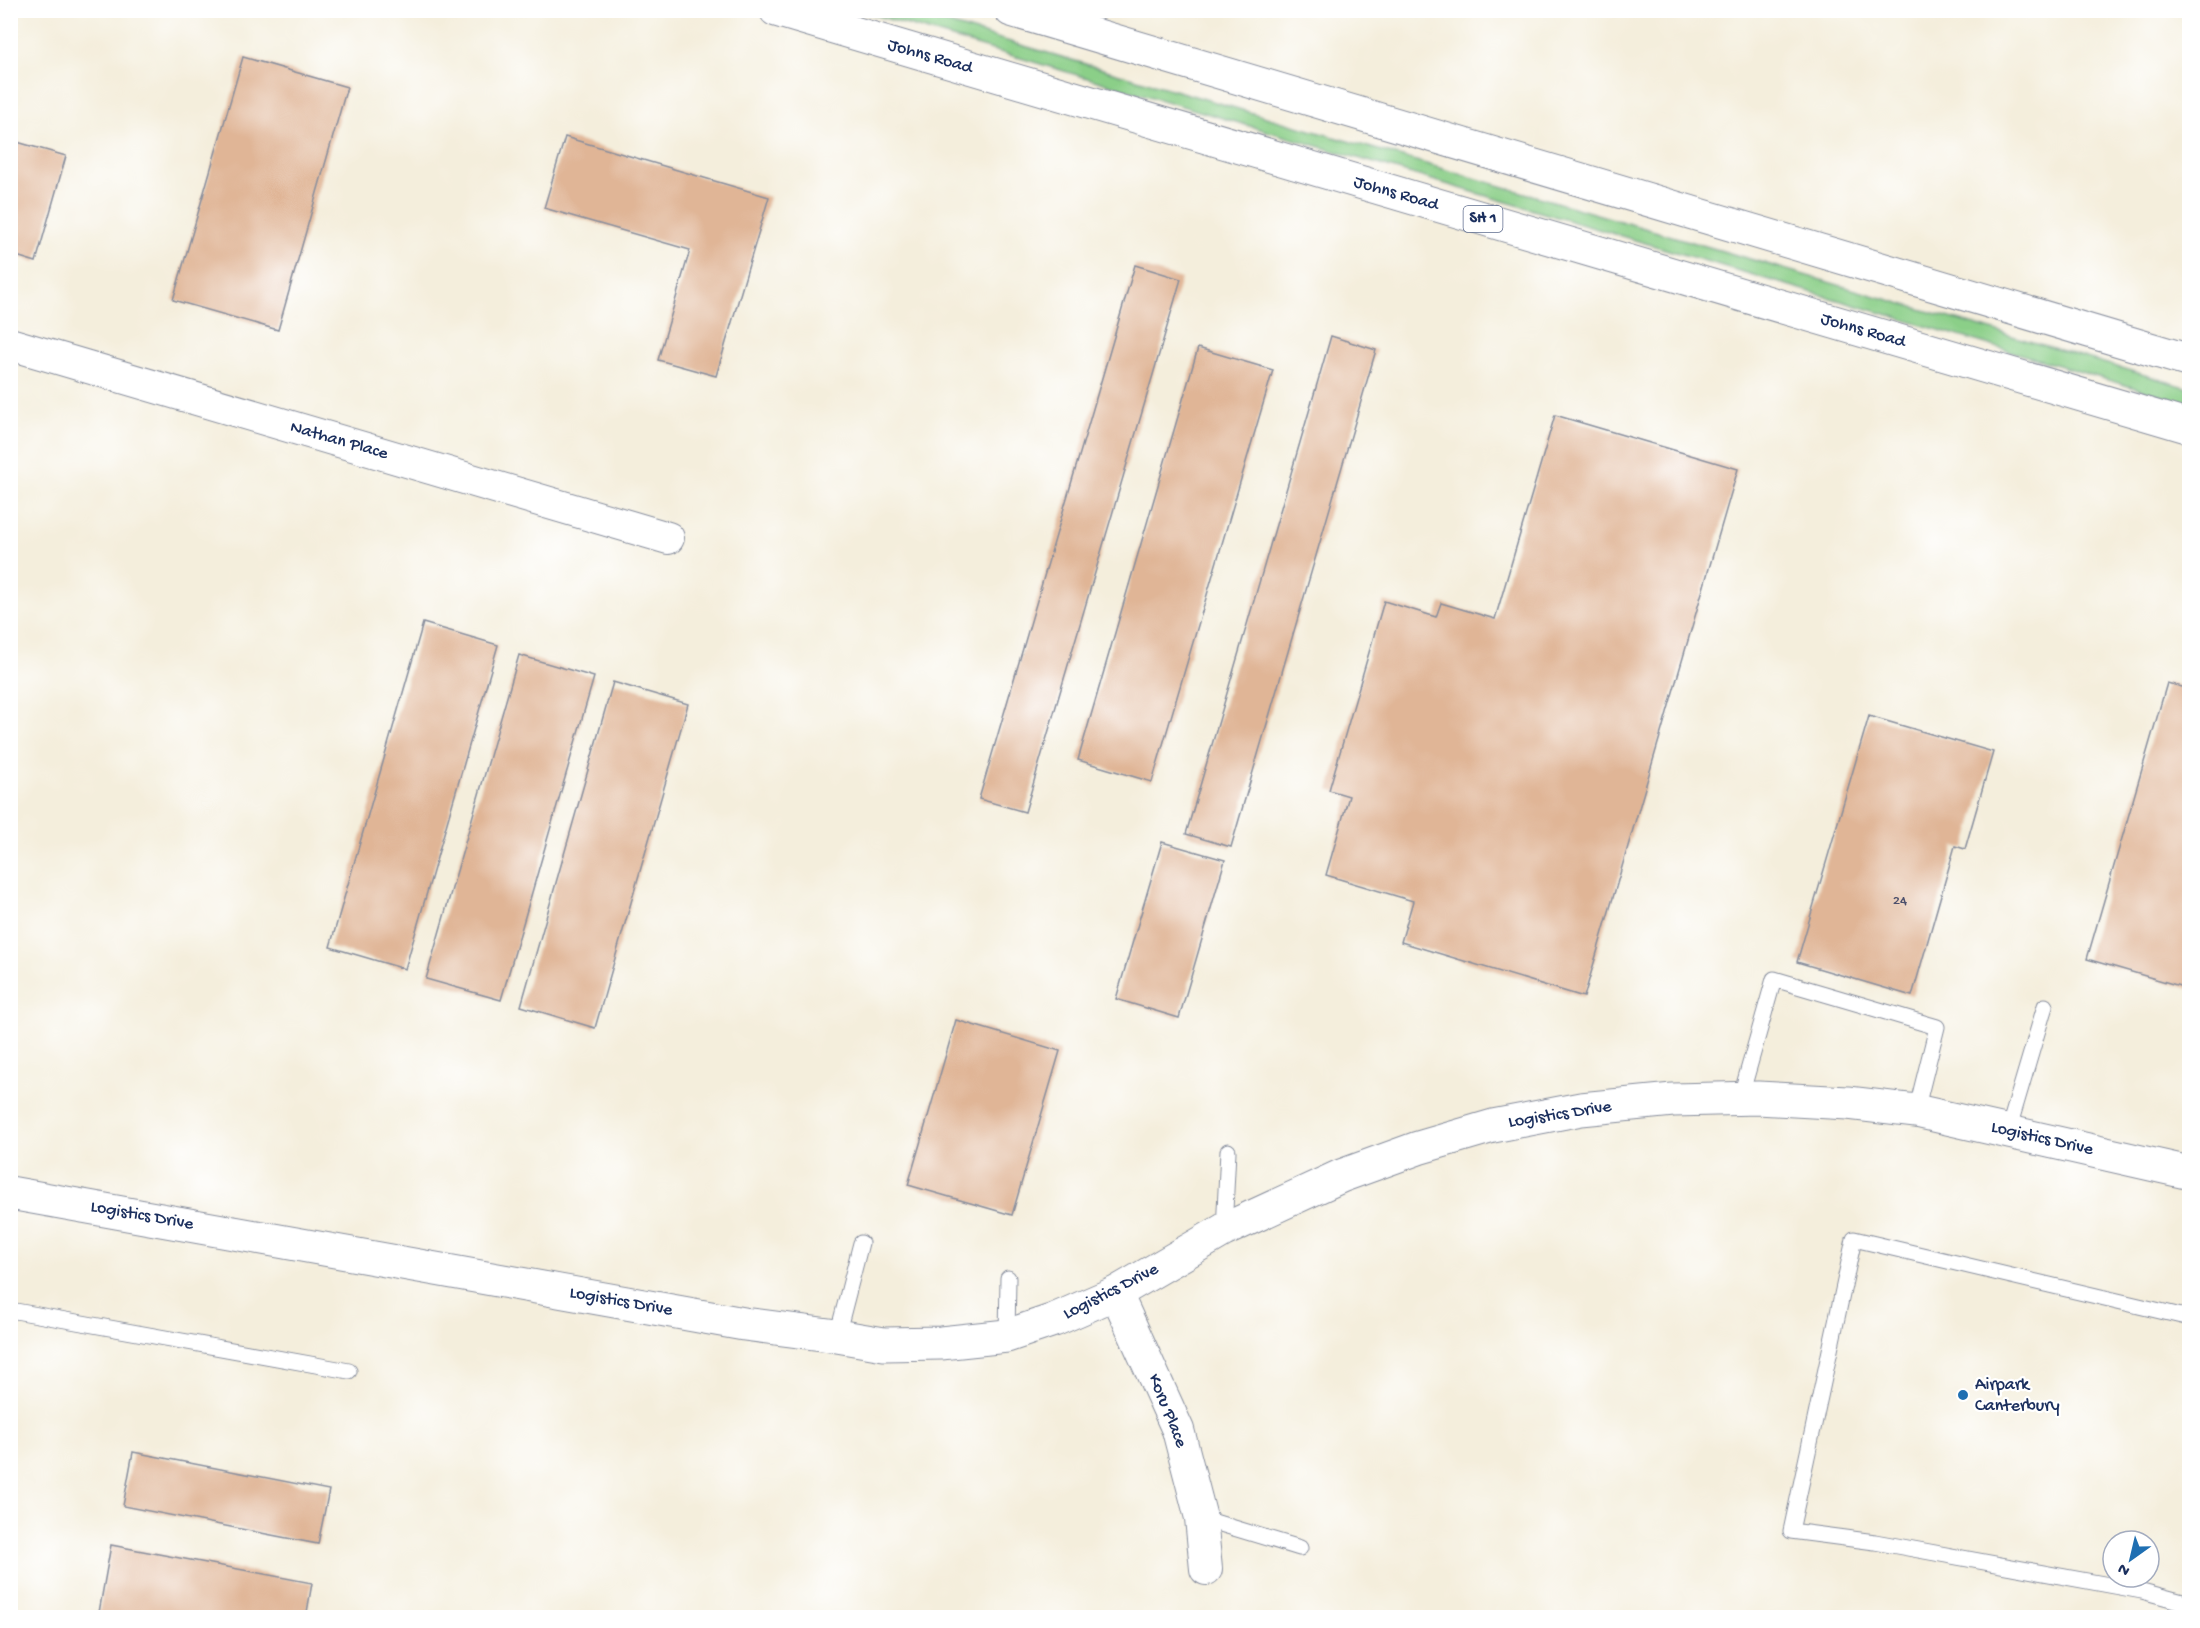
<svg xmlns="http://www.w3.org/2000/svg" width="2200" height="1628" viewBox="0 0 2200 1628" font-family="'Gochi Hand',sans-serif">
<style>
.green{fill:#8bcf88;stroke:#537f73;stroke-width:1.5}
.building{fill:#e0b596}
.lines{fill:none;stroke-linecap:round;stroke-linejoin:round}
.service-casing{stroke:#888e9d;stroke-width:17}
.minor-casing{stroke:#888e9d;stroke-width:34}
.tertiary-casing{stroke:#888e9d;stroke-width:35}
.trunk-casing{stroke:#888e9d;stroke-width:35}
.service{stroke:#fff;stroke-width:15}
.minor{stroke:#fff;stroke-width:32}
.tertiary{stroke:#fff;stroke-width:33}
.trunk{stroke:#fff;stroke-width:33}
.poi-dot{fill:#1f6fb2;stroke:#fff;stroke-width:2}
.labels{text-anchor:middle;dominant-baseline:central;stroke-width:4.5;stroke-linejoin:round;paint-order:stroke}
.number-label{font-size:15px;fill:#4c506c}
.shield{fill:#fff;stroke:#5f6d8e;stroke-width:1.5}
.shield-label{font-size:16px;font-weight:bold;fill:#1b2f5e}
.street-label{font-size:18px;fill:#1b2f5e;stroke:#fff}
.poi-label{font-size:18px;fill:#1b2f5e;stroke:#fff;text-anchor:start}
</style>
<rect width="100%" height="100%" fill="#fff"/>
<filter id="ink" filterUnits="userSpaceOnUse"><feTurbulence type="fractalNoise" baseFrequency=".0167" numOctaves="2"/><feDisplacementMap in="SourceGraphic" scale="12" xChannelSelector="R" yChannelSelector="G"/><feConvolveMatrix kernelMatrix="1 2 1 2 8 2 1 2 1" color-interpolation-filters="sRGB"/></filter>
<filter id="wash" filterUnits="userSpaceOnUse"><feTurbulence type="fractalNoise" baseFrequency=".008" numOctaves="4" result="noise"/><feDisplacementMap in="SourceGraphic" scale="24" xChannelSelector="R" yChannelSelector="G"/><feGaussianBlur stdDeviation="1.35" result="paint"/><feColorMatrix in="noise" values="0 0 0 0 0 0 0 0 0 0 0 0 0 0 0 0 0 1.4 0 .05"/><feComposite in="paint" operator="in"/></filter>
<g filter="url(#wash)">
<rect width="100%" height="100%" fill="#f4eedc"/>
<path class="green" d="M861,11H905L2189,388V404Z"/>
<g id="blocks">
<path class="building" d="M243,57L347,87L278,330L173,300Z
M565,137L769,197L716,376L658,360L690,250L544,208Z
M10,140L66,156L36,262L10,254Z
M1135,265L1181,279L1025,812L979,799Z
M1331,336L1376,350L1231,847L1186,834Z
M1198,348L1273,370L1152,782L1078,760Z
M1555,415L1738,469L1584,997L1401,942L1413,901L1326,875L1349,796L1329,790L1384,601L1436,617L1441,603L1495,619Z
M423,623L498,645L405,969L330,947Z
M519,655L594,677L501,1000L426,979Z
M613,682L688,704L595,1028L521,1006Z
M2167,683L2190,689V989L2087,959Z
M1869,716L1993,752L1965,849L1955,846L1912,996L1797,962Z
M1162,842L1225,860L1179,1018L1116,999Z
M956,1020L1060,1051L1012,1215L908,1185Z
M133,1452L329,1490L318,1544L123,1506Z
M111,1545L312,1583L306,1618H98Z"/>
</g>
</g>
<g filter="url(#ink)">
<use href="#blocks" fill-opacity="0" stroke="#888e9d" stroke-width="1.5"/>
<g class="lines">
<g class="service-casing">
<path id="service" d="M1740,1099L1774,979L1937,1027L1916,1111
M2008,1131L2045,1006
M1224,1230L1228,1151
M10,1310L349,1371
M2190,1318L1854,1239L1791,1531L1875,1542L2142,1591L2190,1604
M837,1336L861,1243
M1007,1336L1008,1278
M1201,1518L1300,1548"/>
</g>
<g class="minor-casing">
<path id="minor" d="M10,344L668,538
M1116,1293L1178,1430L1201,1518L1206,1569"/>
</g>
<g class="tertiary-casing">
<path id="tertiary" d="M10,1193L744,1324L837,1336L884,1344L941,1343L1007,1336L1054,1320L1116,1293L1224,1230L1341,1176L1418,1148L1493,1126L1581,1109L1673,1100L1758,1098L1848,1103L1916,1111L2190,1173"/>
</g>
<g class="trunk-casing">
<path id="trunk" d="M776,10L2190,427
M1011,10L2190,361"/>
</g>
<use href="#service" class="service"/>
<use href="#minor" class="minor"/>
<use href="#tertiary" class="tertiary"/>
<use href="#trunk" class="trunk"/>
</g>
</g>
<circle class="poi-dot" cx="1963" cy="1395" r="6"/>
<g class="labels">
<g class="number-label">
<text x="1900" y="901">24</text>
</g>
<rect class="shield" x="1463.5" y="206" width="39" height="26" rx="4.5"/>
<g class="shield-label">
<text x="1483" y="219">SH 1</text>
</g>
<g class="street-label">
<text transform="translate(930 57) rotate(16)">Johns Road</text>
<text transform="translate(1396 194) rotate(16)">Johns Road</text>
<text transform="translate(1863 331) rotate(16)">Johns Road</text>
<text transform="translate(339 441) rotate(16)">Nathan Place</text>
<text transform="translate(1560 1115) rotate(-9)">Logistics Drive</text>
<text transform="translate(2042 1139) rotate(13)">Logistics Drive</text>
<text transform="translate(142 1216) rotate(10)">Logistics Drive</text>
<text transform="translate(1111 1292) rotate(-27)">Logistics Drive</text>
<text transform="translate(621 1302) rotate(10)">Logistics Drive</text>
<text transform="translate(1167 1411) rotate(68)">Koru Place</text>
</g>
<g class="poi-label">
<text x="1975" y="1385">Airpark<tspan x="1975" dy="21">Canterbury</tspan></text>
</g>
</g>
<rect width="2200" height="1628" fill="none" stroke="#fff" stroke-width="36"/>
<g transform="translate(2131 1559) rotate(214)"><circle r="28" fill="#ffffff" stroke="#a4acbf" stroke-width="1.5"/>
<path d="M0-4.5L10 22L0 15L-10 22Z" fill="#1f6fb2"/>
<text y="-9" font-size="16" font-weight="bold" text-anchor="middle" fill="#1b2f5e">N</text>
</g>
</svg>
